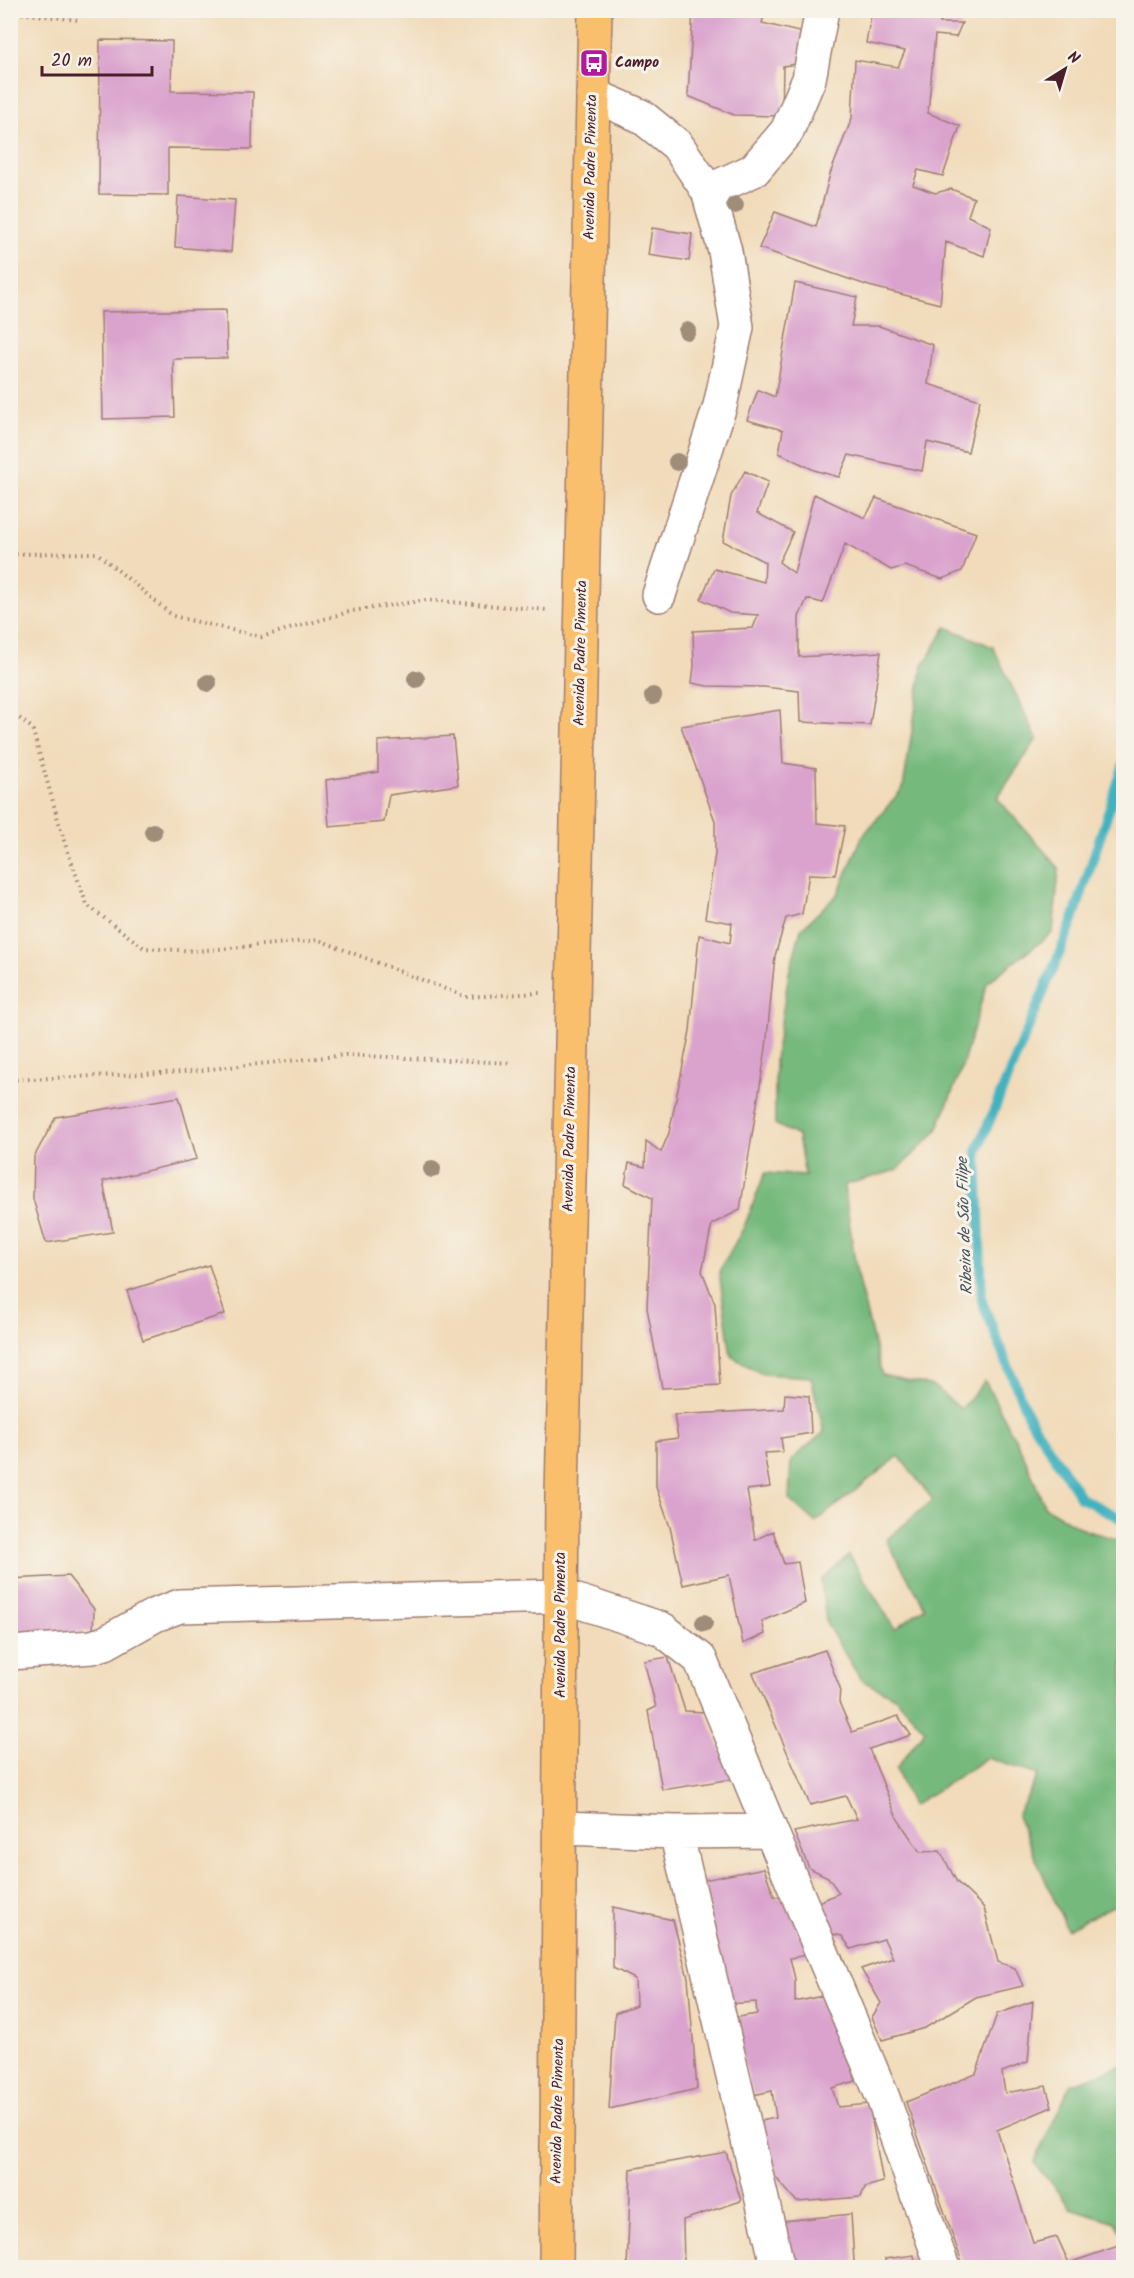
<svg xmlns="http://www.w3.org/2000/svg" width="1134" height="2278" viewBox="0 0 1134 2278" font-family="Kalam,sans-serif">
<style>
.forest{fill:#76b97d;stroke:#606c54;stroke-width:1.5}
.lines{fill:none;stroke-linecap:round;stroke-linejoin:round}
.stream{stroke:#43b2bf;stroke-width:10}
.building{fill:#daa3ce}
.minor-casing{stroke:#9e7d72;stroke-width:36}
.primary-casing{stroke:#9e7d72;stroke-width:36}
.path{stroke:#9e7d72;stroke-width:4;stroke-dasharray:1.5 4.5;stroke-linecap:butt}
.minor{stroke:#fff;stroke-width:33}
.primary{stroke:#f9bf6d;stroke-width:33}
.tree{fill:#9f8d7a}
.labels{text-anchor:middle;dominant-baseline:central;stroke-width:6;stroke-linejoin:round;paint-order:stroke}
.poi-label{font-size:15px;font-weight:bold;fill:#4a1f2b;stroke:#f7f3e8;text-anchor:start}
.street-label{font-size:15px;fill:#4a1f2b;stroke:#f7f3e8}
.water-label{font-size:16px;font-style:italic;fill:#48525f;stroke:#f7f3e8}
</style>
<rect width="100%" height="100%" fill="#f7f3e8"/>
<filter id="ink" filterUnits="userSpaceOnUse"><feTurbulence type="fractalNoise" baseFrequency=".0167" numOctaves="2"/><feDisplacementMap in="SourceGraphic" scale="12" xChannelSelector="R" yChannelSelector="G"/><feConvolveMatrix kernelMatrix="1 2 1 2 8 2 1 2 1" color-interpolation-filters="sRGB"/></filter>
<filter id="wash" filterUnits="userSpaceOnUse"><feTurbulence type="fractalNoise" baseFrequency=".008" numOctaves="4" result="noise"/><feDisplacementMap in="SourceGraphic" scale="24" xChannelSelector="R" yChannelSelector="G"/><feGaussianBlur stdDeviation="1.35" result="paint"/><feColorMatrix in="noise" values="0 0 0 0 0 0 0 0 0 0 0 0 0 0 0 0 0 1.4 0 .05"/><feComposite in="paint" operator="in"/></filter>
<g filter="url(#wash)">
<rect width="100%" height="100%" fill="#f1dbba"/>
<path class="forest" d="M946,627L993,647L1037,739L997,798L1059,868L1053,932L987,983L960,1073L936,1132L897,1170L844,1185L857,1276L882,1375L933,1386L961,1409L985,1381L1025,1458L1045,1507L1084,1530L1123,1541V1901L1067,1929L1017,1816L1038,1775L987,1758L912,1806L896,1769L925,1730L895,1697L861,1680L826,1623L821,1580L849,1555L895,1629L925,1607L886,1540L933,1500L899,1456L815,1522L789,1499L791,1460L824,1432L811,1377L762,1374L731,1356L719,1272L744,1227L765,1173L805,1176L798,1136L775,1124V1059L789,973L801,929L838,894L862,837L903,788L922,668Z
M1123,2065H1124L1123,2234L1115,2222L1071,2208L1034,2163L1071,2084Z"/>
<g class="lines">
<path class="stream" d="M1124,764L1072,923L977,1151L982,1301L1028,1416L1081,1498L1124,1520"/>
</g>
<g id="blocks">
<path class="building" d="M693,10H766L762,23L803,33L804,63L783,66L782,116L734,115L688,96Z
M872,10H942L940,23H962L956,37L935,35L928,113L960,126L943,176L918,170L913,185L935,193L951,189L974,198L968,216L991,227L984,256L946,242L940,304L869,286L759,248L775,212L816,227L830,174L852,118L855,60L898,67L905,51L866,43Z
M100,40L172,41L171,91L253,92L252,149L168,148V195L99,194Z
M178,196L235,200L231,252L175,247Z
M652,228L692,234L689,261L648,255Z
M795,283L857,297L851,326H879L933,345L928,384L980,400L968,452L927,442L922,471L849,455L839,477L814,470L779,453L783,430L747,420L758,390L775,397Z
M226,310L227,358L173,359L175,417L103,419L101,312Z
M745,471L768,482L757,513L793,532L779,562L794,573L814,494L865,518L876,498L976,533L962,571L942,579L905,566L891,570L845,544L823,603L807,599L799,617V657L881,652L870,725L800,722L799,691L764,687L707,686L692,683L694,666L693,631L753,628L758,615L730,613L701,599L714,569L764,582L765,562L723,541L731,496Z
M780,710L783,763L816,768L817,823L845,826L835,875L809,874L802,914L786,918L775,956L766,1048L740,1210L712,1224L702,1271L715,1304L720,1385L662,1388L647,1308L652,1198L625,1184L629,1163L645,1167L646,1141L661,1152L669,1133L690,1031L699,935L730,943L732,923L705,918L715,854V821L681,726Z
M453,736L458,785L389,795L384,822L329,827L326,780L378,772V741Z
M179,1097L197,1159L103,1181L113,1232L46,1243L33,1199L34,1157L56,1117Z
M209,1265L225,1314L143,1340L127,1291Z
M785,1394L809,1396L811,1433L781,1438L783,1452L764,1453L770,1487L747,1490L755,1540L773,1531L784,1564L798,1562L805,1603L762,1621L765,1634L743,1644L729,1575L683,1585L670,1527L656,1487V1441L678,1438L674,1415L784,1409Z
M68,1576L94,1609L93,1631L10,1638V1579Z
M825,1650L840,1688L839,1702L852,1732L898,1716L911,1735L869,1749L897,1818L920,1852L940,1851L957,1882L984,1908L998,1962L1015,1968L1023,1986L976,1997L925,2028L882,2040L872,2017L881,2003L861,1969L893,1958L884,1939L851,1949L842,1936L827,1933L819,1902L839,1893L828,1877L809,1868L794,1832L857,1819L846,1796L810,1805L753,1673Z
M668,1657L685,1711L705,1712L733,1779L662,1790L648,1711L656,1707L644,1661Z
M764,1868L774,1896L795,1902L813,1954L790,1958L795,1979V2002L831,1994L856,2081L832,2088L838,2107L869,2104L883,2182L865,2187L861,2197L797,2202L769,2170L760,2121L776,2118L772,2091L753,2095L731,2018L757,2014L756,2002L727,2004L703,1880Z
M613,1907L673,1920L688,1978L697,2089L609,2109L615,2013L636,2005L635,1979L613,1968Z
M1033,2001L1028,2062L1002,2072L1005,2093L1046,2086L1052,2107L997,2130L1033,2243L1057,2237L1069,2263L1121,2245L1124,2268H964L906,2102L976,2074L997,2014Z
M726,2152L741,2201L683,2220L684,2268H627L631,2169Z
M851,2214L854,2262L833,2268H794L783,2221Z
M914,2255L916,2268H886L885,2259Z"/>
</g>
</g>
<g filter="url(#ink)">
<use href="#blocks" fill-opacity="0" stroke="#9e7d72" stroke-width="1.5"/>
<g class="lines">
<g class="minor-casing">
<path id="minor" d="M593,95L641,116L677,145L708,191L725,251L737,327L720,406L659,595
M708,191L754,170L787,131L809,79L822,10
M10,1653L92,1647L105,1643L155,1615L180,1606L562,1596L662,1629L700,1659L771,1831
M561,1828L676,1832L771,1831L883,2098L943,2268
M676,1832L778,2268"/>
</g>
<g class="primary-casing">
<path id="primary" d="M556,2268L562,1495L595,10"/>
</g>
<path class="path" d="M10,12L78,20L79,10
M10,554L97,553L173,616L261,637L352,611L427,600L547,610
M10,711L32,728L65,844L87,905L144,948L196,951L319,940L466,997L540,993
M10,1080L182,1072L346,1055L511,1063"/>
<use href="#minor" class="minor"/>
<use href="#primary" class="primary"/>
</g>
<g class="tree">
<circle cx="735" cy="205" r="9"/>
<circle cx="687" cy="331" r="9"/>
<circle cx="677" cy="462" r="9"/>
<circle cx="416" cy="679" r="9"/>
<circle cx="208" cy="683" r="9"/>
<circle cx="653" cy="696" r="9"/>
<circle cx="153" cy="832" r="9"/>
<circle cx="432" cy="1169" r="9"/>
<circle cx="704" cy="1623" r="9"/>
</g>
</g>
<defs>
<g id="bus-square" transform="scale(1.5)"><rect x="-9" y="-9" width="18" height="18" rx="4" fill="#b5179e" stroke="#f7f3e8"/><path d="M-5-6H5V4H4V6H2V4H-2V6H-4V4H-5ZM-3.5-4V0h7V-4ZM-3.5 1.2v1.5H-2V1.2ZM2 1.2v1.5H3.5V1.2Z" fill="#fff"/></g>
</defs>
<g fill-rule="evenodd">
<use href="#bus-square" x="594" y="63"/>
</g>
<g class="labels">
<g class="poi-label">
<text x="615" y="63">Campo</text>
</g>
<g class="street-label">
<text transform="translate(591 167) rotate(-89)">Avenida Padre Pimenta</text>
<text transform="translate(581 653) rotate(-89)">Avenida Padre Pimenta</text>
<text transform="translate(570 1139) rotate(-89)">Avenida Padre Pimenta</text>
<text transform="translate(561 1625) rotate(-90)">Avenida Padre Pimenta</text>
<text transform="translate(558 2111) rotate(-89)">Avenida Padre Pimenta</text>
</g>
<g class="water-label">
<text transform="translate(965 1226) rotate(-92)">Ribeira de São Filipe</text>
</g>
</g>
<rect width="1134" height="2278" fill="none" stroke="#f7f3e8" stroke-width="36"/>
<g transform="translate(1065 69) rotate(37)" stroke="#f7f3e8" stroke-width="4.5" paint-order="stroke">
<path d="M0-4.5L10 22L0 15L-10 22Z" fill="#4a1f2b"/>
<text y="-9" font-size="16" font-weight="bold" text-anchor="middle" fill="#4a1f2b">N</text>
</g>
<path d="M42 66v9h110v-9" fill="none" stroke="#4a1f2b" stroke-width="3"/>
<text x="51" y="66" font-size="18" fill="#4a1f2b" stroke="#f7f3e8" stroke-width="4.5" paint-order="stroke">20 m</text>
</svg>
